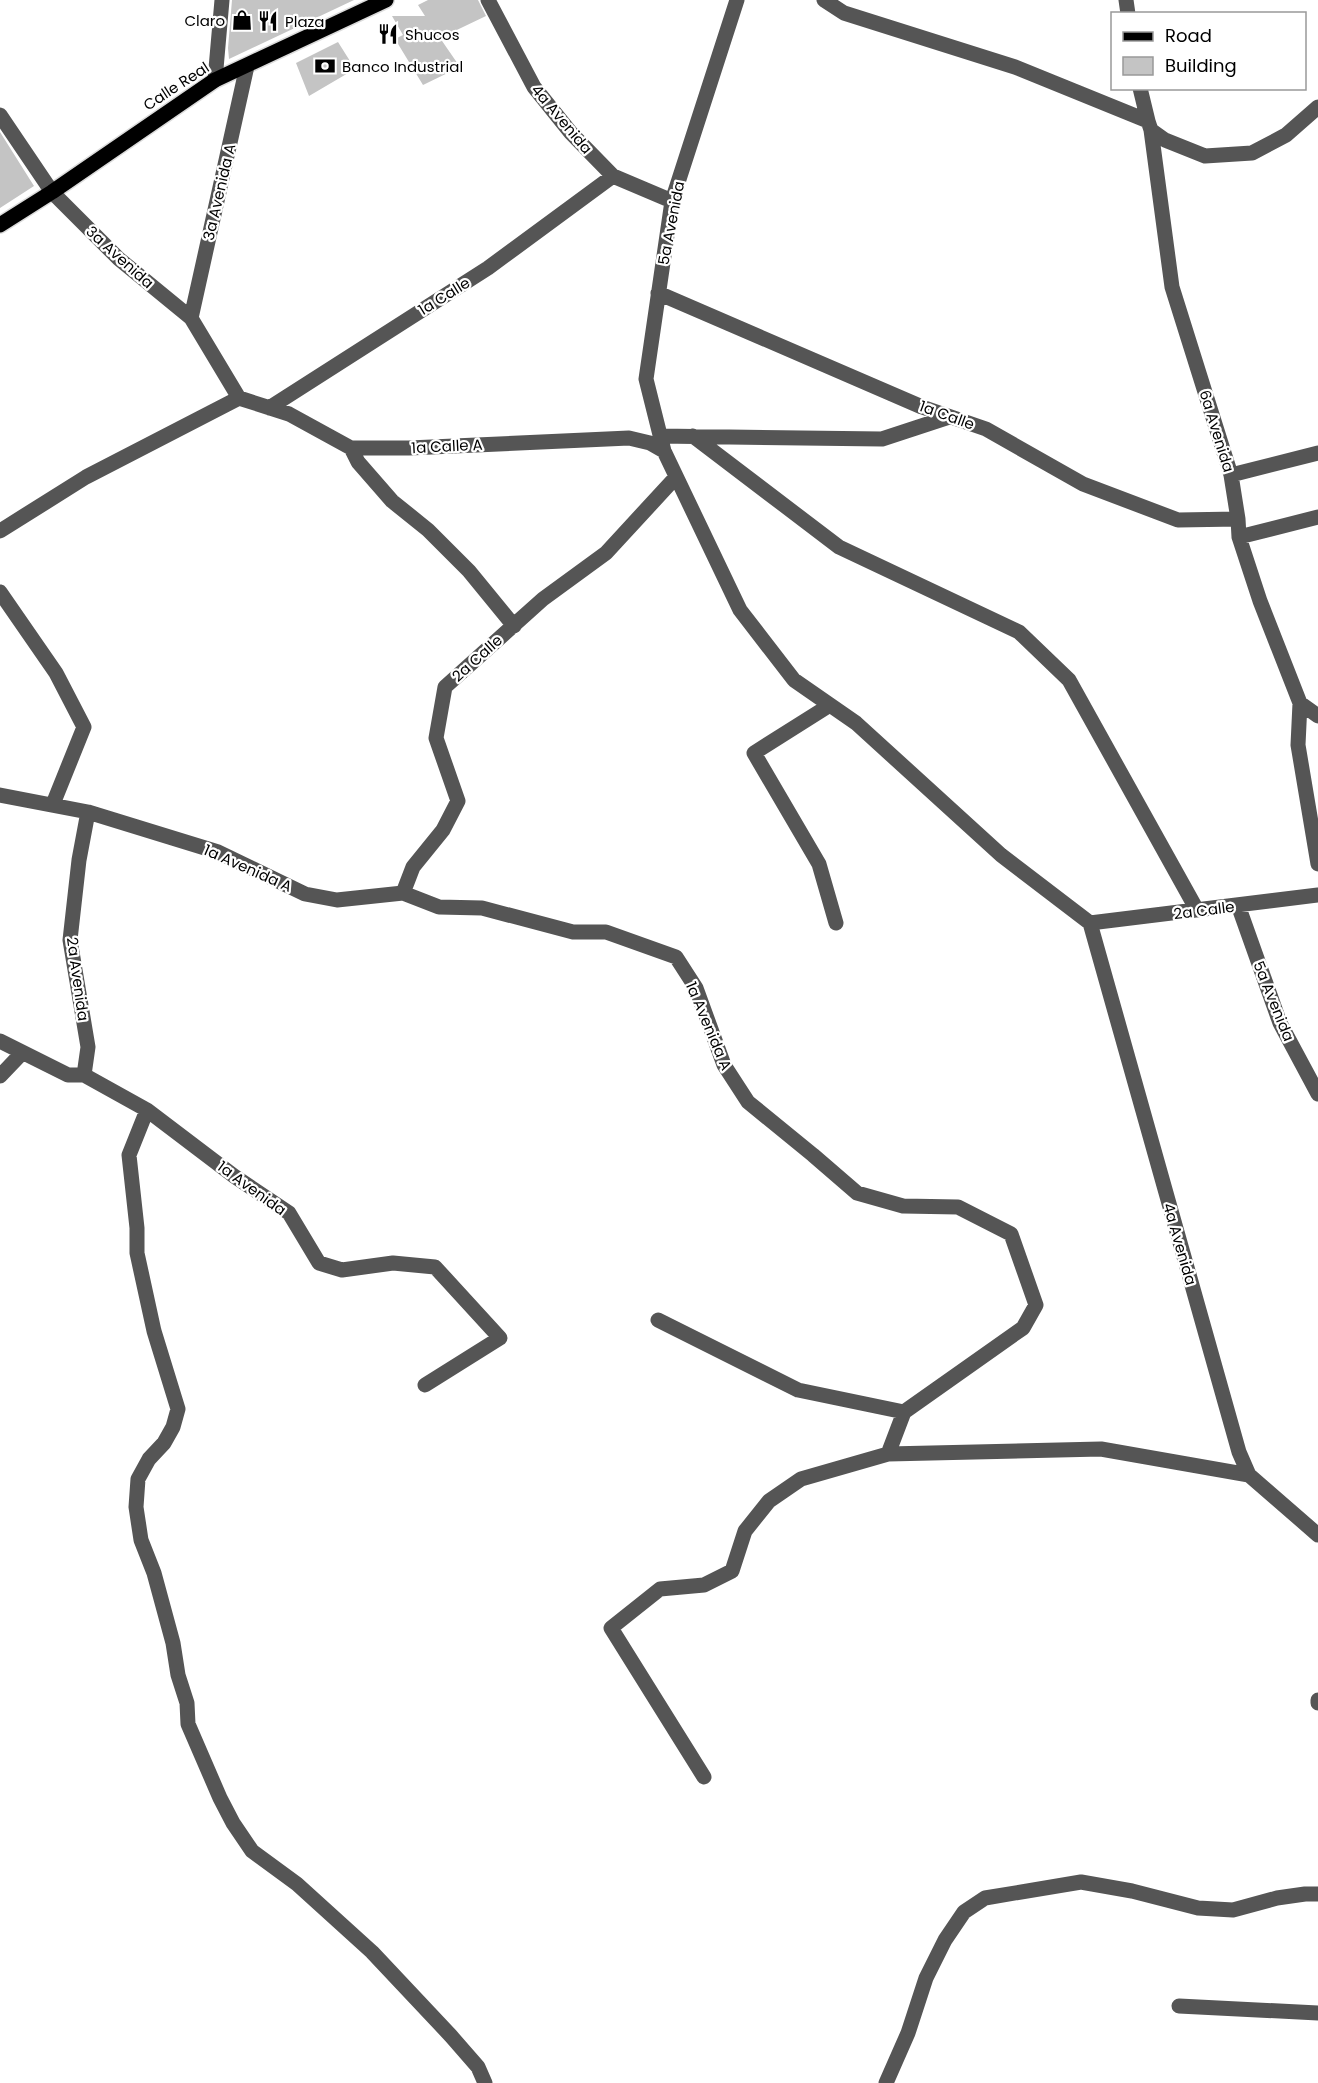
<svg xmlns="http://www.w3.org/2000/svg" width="1318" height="2083" viewBox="0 0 1318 2083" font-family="Poppins,sans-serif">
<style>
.building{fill:#c4c4c4}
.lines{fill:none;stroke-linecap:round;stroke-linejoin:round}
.major-casing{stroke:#dbdbdb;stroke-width:18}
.minor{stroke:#555;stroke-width:15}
.major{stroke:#000;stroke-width:15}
.labels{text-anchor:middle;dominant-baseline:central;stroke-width:4.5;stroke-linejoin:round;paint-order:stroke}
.poi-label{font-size:15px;fill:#000;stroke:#fff;text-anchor:start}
.street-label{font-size:15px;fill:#000;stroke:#fff}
</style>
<rect width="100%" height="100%" fill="#fff"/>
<path class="building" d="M232,0H354L229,59L228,48Z
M428,0H478L486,16L440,38L460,67L423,85L395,39L403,35L392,16H425L418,5Z
M338,42L355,69L309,96L296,63Z
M0,132L34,186L0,208Z"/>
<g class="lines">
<g class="major-casing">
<path id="major" d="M0,225L52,192L215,80L386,0"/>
</g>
<path class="minor" d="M488,0L534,87L571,133L613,176L672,201
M737,0L672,201L646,379L664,451L740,610L794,680L856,723L1001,855L1090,923
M824,0L844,13L1015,67L1148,121L1151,130L1165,140L1205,156L1252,153L1286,135L1318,107
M1126,0L1128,14
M215,80L222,0
M1140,88L1148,121
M0,115L52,192L119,259L191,318L239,398
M1151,130L1172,287L1231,475L1238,519L1239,537L1260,601L1300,703L1318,716
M658,293L922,407L986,429L1083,484L1178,520L1238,519
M191,318L247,66
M239,398L289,414L351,448H409L629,438L650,443L664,451
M269,408L488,268L613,176
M660,436L882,439L949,417
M693,436L839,547L1019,632L1069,680L1197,910
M351,448L358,462L392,501L428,530L469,571L514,626
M1231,475L1318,453
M0,531L86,477L239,398
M1239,537L1318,517
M0,592L56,673L84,727L53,804
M1300,703L1298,745L1318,864
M830,705L754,753L819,864L836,923
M0,795L88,812L218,852L305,894L337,900L403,893L439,907L482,908L573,932H606L676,957L696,988L724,1065L748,1102L813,1155L857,1193L903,1206L958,1207L1011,1234L1036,1305L1023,1328L904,1412
M403,893L413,867L443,830L458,801L436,738L445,687L543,599L606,553L676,477
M1238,905L1280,1023L1318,1094
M1090,923L1239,1452L1249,1475L1318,1535
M1090,923L1318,895
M0,1041L68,1075H84L147,1110L234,1176L289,1213L319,1263L342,1270L393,1263L435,1267L500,1338L425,1385
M84,1075L88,1047L70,940L79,860L88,812
M0,1076L22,1053
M147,1110L129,1155L137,1228V1253L154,1331L178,1409L173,1427L164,1443L149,1459L138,1479L136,1507L141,1540L154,1573L173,1643L178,1675L187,1703L188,1724L220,1798L233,1823L252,1851L297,1884L372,1952L451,2036L478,2067L485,2083
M658,1320L798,1390L904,1412
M904,1412L888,1454L1101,1449L1249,1475
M1318,1700V1703
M704,1777L611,1628L660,1589L704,1585L732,1571L745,1531L769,1501L801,1479L888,1454
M1179,2006L1318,2013
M886,2083L908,2033L926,1978L945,1940L964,1912L985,1898L1081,1882L1132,1891L1198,1908L1233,1910L1277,1898L1305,1894H1318"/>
<use href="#major" class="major"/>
</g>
<defs>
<g id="shop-bare" transform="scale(1.62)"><path d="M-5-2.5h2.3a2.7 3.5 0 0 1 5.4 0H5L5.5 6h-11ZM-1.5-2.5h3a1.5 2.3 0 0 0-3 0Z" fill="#000" stroke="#fff" stroke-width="2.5" paint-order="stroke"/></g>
<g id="restaurant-bare" transform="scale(1.62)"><path d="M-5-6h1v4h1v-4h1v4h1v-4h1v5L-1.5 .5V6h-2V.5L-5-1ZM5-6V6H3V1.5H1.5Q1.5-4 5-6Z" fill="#000" stroke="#fff" stroke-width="2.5" paint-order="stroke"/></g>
<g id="bank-bare" transform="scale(1.62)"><path d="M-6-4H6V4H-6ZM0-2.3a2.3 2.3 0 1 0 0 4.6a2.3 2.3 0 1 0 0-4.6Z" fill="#000" stroke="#fff" stroke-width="2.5" paint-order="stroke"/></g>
</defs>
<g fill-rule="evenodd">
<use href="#shop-bare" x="242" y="20"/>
<use href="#restaurant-bare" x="268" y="21"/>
<use href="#restaurant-bare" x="388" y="34"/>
<use href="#bank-bare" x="325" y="66"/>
</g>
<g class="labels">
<g class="poi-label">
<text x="225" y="20" text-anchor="end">Claro</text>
<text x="285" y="21">Plaza</text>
<text x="405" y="34">Shucos</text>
<text x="342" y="66">Banco Industrial</text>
</g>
<g class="street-label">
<text transform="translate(176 86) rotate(-33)">Calle Real</text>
<text transform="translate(562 119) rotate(50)">4a Avenida</text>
<text transform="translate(219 192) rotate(-77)">3a Avenida A</text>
<text transform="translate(671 223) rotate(-79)">5a Avenida</text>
<text transform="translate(120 257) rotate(42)">3a Avenida</text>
<text transform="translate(444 296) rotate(-32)">1a Calle</text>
<text transform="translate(947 415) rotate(20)">1a Calle</text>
<text transform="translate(1217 431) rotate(73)">6a Avenida</text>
<text transform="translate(447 446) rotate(-3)">1a Calle A</text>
<text transform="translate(477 658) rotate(-42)">2a Calle</text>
<text transform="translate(248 868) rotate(24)">1a Avenida A</text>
<text transform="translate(1204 910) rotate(-7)">2a Calle</text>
<text transform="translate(78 979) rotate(82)">2a Avenida</text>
<text transform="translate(1274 1001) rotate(68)">5a Avenida</text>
<text transform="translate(709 1026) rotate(67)">1a Avenida A</text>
<text transform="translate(252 1188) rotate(36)">1a Avenida</text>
<text transform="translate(1180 1244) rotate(74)">4a Avenida</text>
</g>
</g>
<rect x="1111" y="12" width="195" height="78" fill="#ffffff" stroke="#999999" stroke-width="1.5"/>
<rect x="1123" y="32" width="30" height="9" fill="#000000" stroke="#999999" stroke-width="1.5"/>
<text x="1165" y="42" font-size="18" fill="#000000">Road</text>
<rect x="1123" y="57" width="30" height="18" fill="#c4c4c4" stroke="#999999" stroke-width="1.5"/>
<text x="1165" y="72" font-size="18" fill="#000000">Building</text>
</svg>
